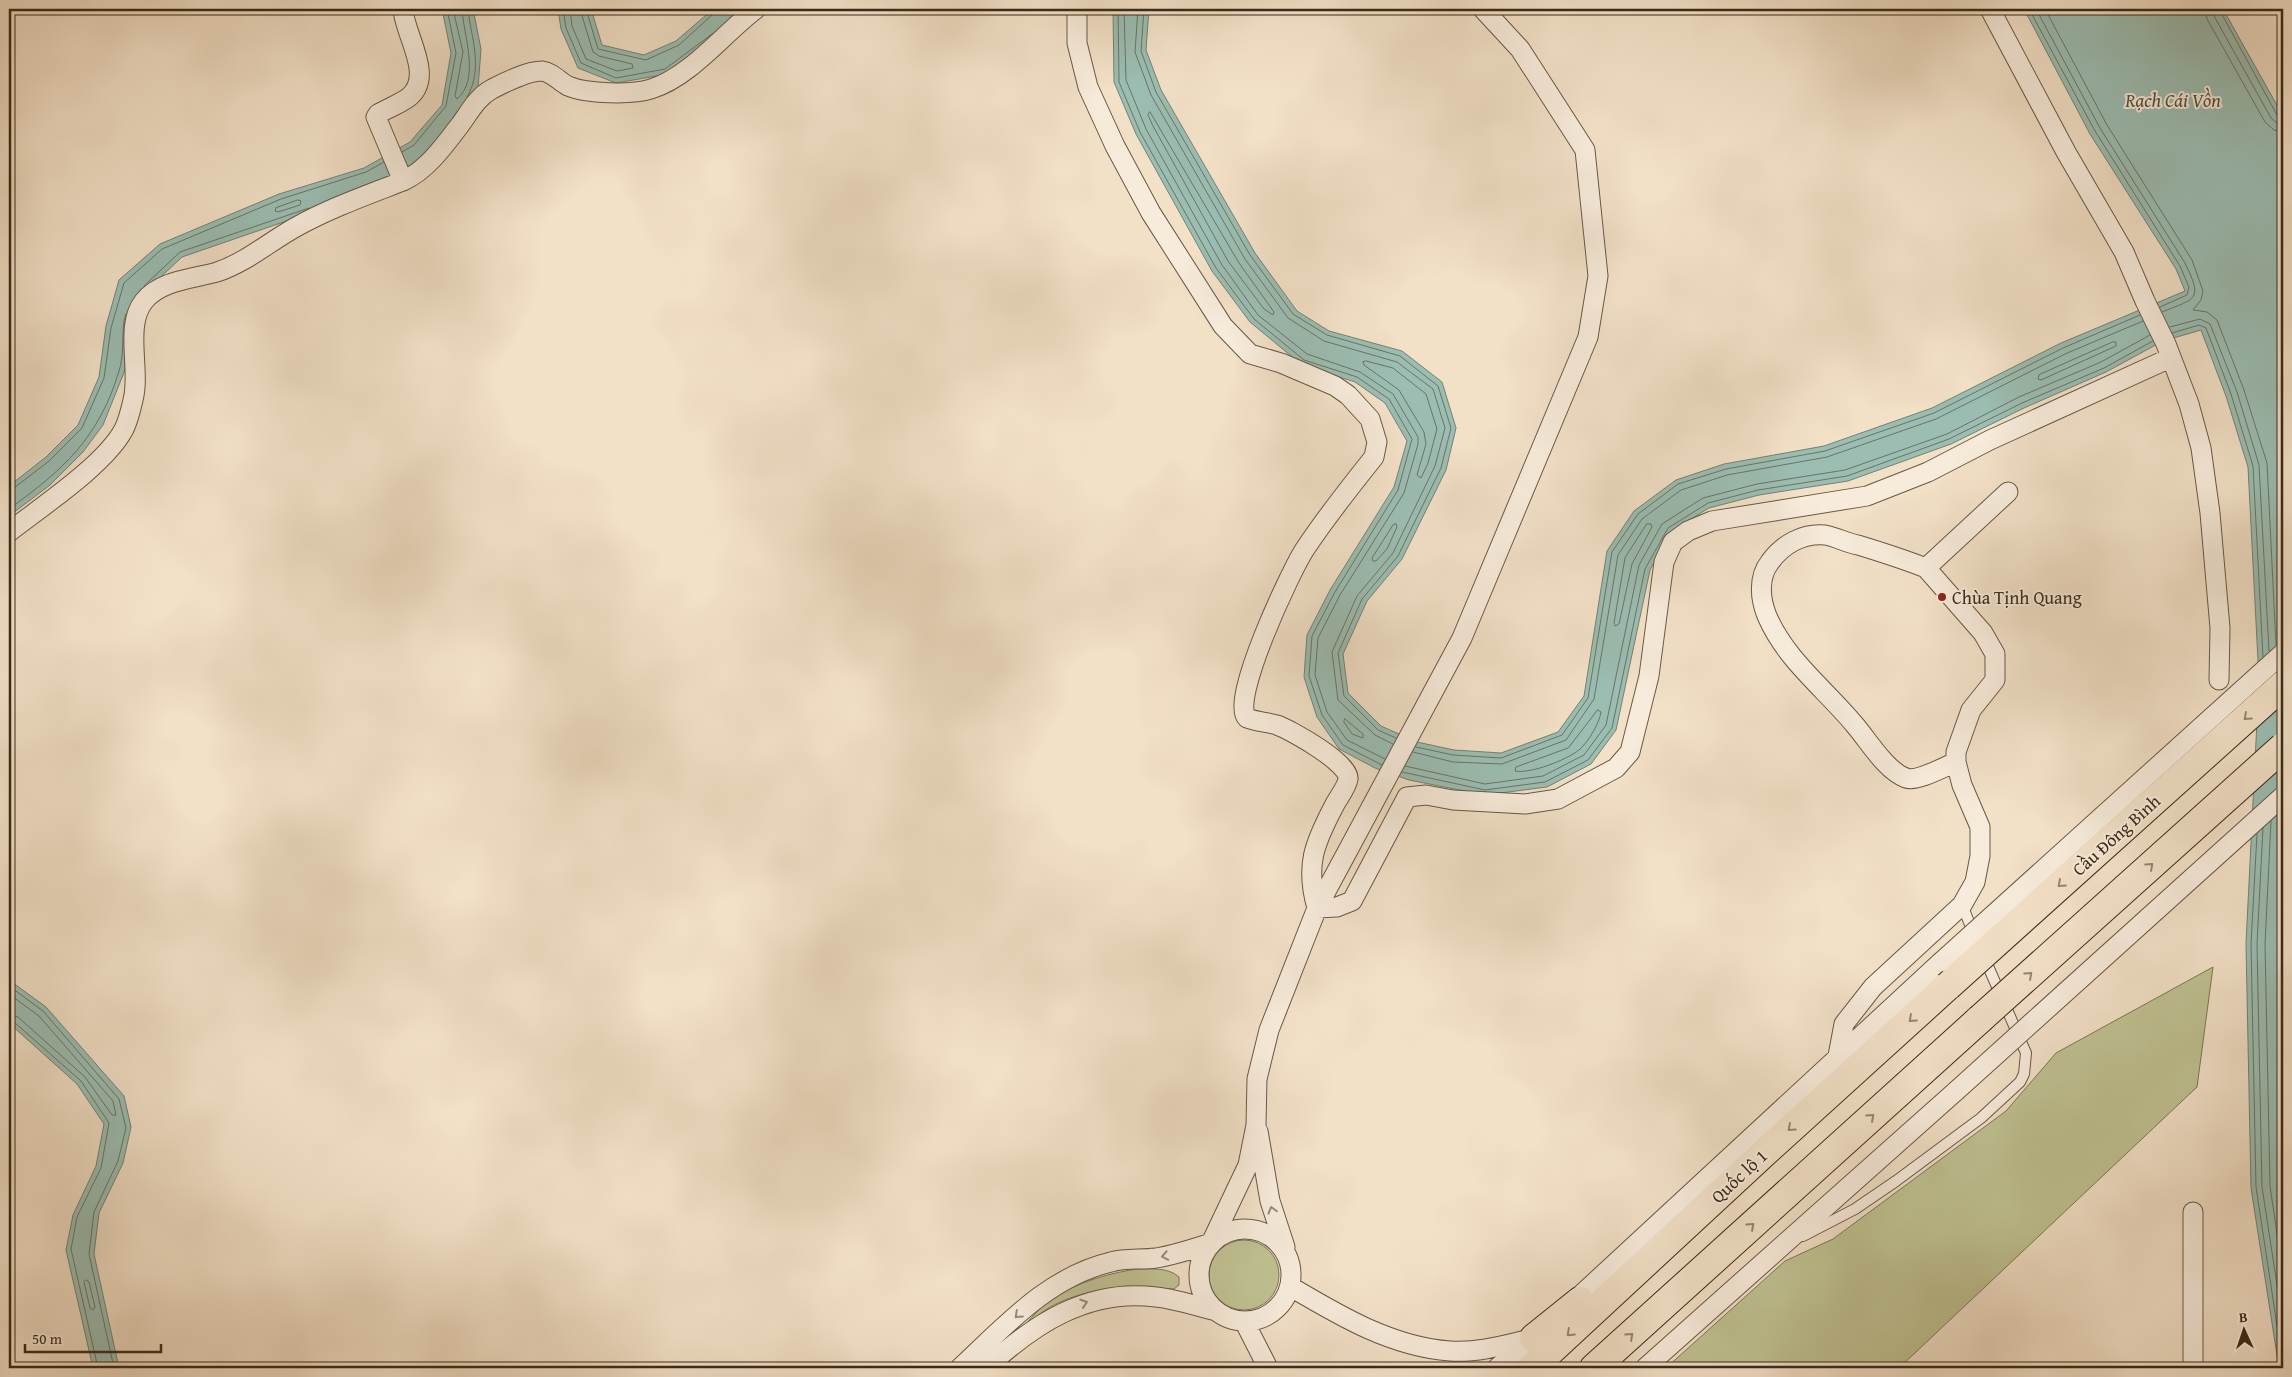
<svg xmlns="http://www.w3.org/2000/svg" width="2292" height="1377" viewBox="0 0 2292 1377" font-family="'Gentium Book Plus',serif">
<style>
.green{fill:#bfc192;stroke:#7c7655}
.water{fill:#9bbdb2;stroke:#748274}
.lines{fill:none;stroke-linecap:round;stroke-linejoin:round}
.shore{stroke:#6a7465;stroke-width:1}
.lane-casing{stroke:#685844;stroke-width:12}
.street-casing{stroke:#685844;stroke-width:21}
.highway-casing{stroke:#3a2a18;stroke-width:30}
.lane{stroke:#f7ebdb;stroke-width:10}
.street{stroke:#f7ebdb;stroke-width:19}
.highway{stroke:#f2e0c7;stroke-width:28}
.street-bridge-casing{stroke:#685844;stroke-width:21;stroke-linecap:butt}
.highway-bridge-casing{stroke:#3a2a18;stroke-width:30;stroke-linecap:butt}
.street-bridge{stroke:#f7ebdb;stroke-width:19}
.highway-bridge{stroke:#f2e0c7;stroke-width:28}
.oneway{stroke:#968570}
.oneway2{stroke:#988a7a}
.poi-dot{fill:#8f2418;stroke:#f7ebdb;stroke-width:2}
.labels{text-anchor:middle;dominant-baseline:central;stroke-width:4;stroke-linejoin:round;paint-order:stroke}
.poi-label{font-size:18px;fill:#3a2a18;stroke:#f7ebdb;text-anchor:start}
.street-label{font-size:18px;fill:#3a2a18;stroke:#f7ebdb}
.water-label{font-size:19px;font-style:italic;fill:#524f3e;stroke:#f7ebdb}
</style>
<rect width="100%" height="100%" fill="#f2e0c7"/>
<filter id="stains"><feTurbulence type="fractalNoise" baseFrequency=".004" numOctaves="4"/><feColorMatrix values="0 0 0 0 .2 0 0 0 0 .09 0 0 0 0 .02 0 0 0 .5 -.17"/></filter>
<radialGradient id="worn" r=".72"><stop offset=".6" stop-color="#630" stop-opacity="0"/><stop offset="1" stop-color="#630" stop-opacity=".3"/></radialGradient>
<path class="green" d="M2213,967L2197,1087L1899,1368H1666L1785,1261L1833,1239L2006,1111L2056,1053Z
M1209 1275a35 35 0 1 1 70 0a35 35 0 1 1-70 0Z
M1137,1269C1151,1269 1168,1267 1179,1277V1285L1174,1289C1131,1286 1085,1286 1047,1309C1037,1315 1028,1324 1020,1330C1028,1322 1035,1313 1044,1305C1070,1284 1105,1274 1137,1269Z"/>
<path class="water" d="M442,9H473L481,49L478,88L455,128L408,172L333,205L182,257L150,287L128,321L125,370L103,425L83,452L50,485L9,516V486L46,457L78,425L99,377L106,326L119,280L160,244L279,194L364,168L410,142L442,105L451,53Z
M558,9H591L602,45L644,55L676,41L713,9H753L668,74L616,83L578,68L561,29Z
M1113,9H1149L1146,50L1161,90L1255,253L1297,311L1329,331L1402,351L1442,382L1456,428L1446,470L1402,559L1367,601L1343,654L1348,693L1381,726L1417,742L1454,750L1501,753L1558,732L1584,696L1607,551L1634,511L1676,480L1724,464L1824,446L1932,408L2061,343L2185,291L2176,269L2090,134L2024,9H2223L2283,116V1368H2279L2251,1188L2246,944L2259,680L2248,467L2226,396L2201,330L2163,341L2106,372L2024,408L1951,444L1848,481L1759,495L1709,508L1670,532L1650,570L1616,730L1591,764L1547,787L1485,795L1409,780L1375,768L1339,749L1317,717L1304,677L1307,635L1330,590L1394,487L1407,441L1385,403L1355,382L1302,365L1250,322L1212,271L1136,134L1114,82Z
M9,980L46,1007L124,1096L131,1127L123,1163L99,1213L94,1254L119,1368H93L66,1250L73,1215L96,1166L104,1124L77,1084L9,1023Z"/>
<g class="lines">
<path class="shore" d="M453,9L463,52L455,96L457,99C481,79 463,34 462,9
M563,9L566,28L581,63L616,78L665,69L712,34
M570,9L572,26L586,59L617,71L633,68L632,64L599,56L593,52L580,9
M586,9L598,49L646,60L679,45L713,14L715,9
M1118,9L1119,82L1140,132L1216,268L1254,319L1304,360L1357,377L1389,399L1412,439L1398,490L1335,592L1312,636L1309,676L1322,715L1343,745L1382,765
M1124,9L1126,80L1146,129L1222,265L1258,315L1307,354L1360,372L1393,394L1418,437V444L1404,493L1340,595L1318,638L1315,675L1327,712L1347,740L1385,759
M1138,9L1135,52L1151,95L1245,259L1288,318L1324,341L1397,362L1433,389L1445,428L1435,466L1393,553L1357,596L1332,652L1338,700L1375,735L1393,744
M1144,9L1141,51L1156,92L1250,255L1293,314L1327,335L1400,356L1438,386L1451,428L1441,468L1398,556L1362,599L1338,653L1344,696L1378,730L1396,738
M2029,9L2095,131L2180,266L2189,287L2187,295L2160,307
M2036,9L2100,128L2185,263C2203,300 2197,298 2162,312
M2045,9L2107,125L2192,260L2203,291L2201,300L2193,310L2207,312L2217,320L2244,390L2267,463L2276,645
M2205,9L2207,19L2265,122L2274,130L2283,132
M2213,9L2214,16L2271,118L2277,123L2283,124
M2219,9L2277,115L2283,118
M467,97C484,68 471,39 468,9
M1150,112L1239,263L1274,312L1273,315L1264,309L1228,261L1153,126L1148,115Z
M402,152L414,145L446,106L456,53L447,9
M298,200L301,201L300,205L278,212L275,211L276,208Z
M144,286L180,252L309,208
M2170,327L2200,319L2210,324L2237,392L2259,465L2269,651
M2172,333L2199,325L2206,328L2231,394L2253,466L2263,657
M2113,342H2116V346L2041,380L2038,379L2039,375Z
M1366,361L1393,368L1426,394L1437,429L1428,463L1421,478L1417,475L1426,444L1424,432L1399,390L1364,365L1363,362Z
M9,489L14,488L49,461L82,428L104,378L111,328L124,283L162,249L281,199L366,172L384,162
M9,509C63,470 99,438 119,371C124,356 122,337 124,321L126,314
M1396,524L1397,527L1387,549L1376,561H1373L1372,558L1393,525Z
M1647,524H1651L1652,527L1632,564L1619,624L1615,626L1614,623L1625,558Z
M1598,710L1601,712C1599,724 1589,741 1579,750C1566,760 1531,774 1515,771L1516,767L1568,748Z
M1345,719L1363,734V738L1352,734L1344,722Z
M1416,747L1453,755L1501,758L1562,735L1588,698L1612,552L1638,514L1678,484L1726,469L1825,451L1934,413L2063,348L2140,315
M1413,752L1453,762L1502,764L1566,740L1594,699L1618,555L1642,519L1681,490L1727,475L1827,457L1936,419L2065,354L2143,321
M1405,766L1485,784L1543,776L1584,755L1606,725L1639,565L1662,524L1703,498L1757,484L1845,470L1947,434L2019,397L2101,362L2150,335
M1402,772L1485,790L1545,782L1588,760L1612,728L1645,569L1668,528L1708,503L1758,490L1847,476L1949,439L2022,403L2104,368L2153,341
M2271,821L2265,944L2270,1186L2283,1274
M2263,828L2257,944L2262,1187L2283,1324
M2257,834L2251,944L2256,1187L2283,1365
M9,986L43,1011L119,1099L126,1128L118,1161L94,1212L89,1254L114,1368
M9,994L39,1016L113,1101L116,1115H112L85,1077L18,1017L9,1014
M9,1020L14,1022L81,1081L109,1123L101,1168L77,1217L71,1249L98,1368
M86,1280L89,1282L95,1307L93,1310L90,1308L84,1282Z"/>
<g class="lane-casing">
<path id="lane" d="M1962,905L1974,934
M1803,1236L1855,1209L1896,1181L1981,1118L2020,1082L2024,1074L2026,1053L1984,957"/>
</g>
<g class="street-casing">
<path id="street" d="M1077,9V43L1088,87L1115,146L1151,213L1223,326L1250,354L1281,363L1335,386L1348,395L1370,419L1377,442L1374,457C1350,487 1326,517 1305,549C1291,570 1229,702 1247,718C1257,722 1267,722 1277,725C1291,730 1351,764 1348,779C1347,787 1338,798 1334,806C1314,844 1305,866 1317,908L1337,907L1352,901L1407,797L1426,795L1453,800L1525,804L1558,799L1616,768L1630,752L1649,676L1664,562L1673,542L1688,531L1712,521L1867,496L1928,472L1990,440L2170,358
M1990,9L2066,152L2124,252L2145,301L2166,344L2189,404L2201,448L2210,513L2220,628L2219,680
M403,181C426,171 445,145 460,125C469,113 477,97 492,89C506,82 527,71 542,71C552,72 560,82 568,86C587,94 632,95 651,89C690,77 723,34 756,9
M9,532C41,507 106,464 124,429C128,421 131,409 133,400C141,370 124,326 144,301C161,280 193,279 217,272C245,263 269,242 296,227C330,208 367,195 403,181L376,117L378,114C388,108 400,104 409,97C435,76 404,34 403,9
M1926,568C1903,559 1881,552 1858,545C1847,543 1836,537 1825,535C1803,533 1783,544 1770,562C1758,577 1760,599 1767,616C1786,660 1824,688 1854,724C1868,740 1886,771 1906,778C1917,782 1944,767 1956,762
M1838,1056L1844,1024L1873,987L1962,905L1975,882L1980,856V827L1962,785L1956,762V752L1971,710L1995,680V654L1983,633L1926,568L2008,492
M1258,1131L1270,1201L1285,1247
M2193,1212V1368
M1199 1275a46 46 0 1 1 92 0a46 46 0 1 1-92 0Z
M1291,1287C1340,1316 1392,1347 1450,1351C1477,1353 1505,1345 1530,1339
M1569,1306L1941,962
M1244,1321L1268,1368
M960,1368C1005,1326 1048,1277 1111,1262C1125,1258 1141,1260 1156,1258C1175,1255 1193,1249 1211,1243L1248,1165L1256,1125L1257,1079L1269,1030L1317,908L1462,638L1588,337L1598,276L1585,150L1520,49L1483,9
M986,1368C1034,1324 1088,1288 1156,1297C1176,1299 1196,1306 1216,1311
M1497,1368L1542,1331
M1645,1368L1956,1091"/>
</g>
<g class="highway-casing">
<path id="highway" d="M1534,1338L1580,1301
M1532,1368L1764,1153L1948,986
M1594,1368L1980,1019"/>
</g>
<use href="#lane" class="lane"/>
<use href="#street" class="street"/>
<use href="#highway" class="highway"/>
<g class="street-bridge-casing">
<path id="street-bridge" d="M1941,962L2283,653
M1956,1091L2283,796"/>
</g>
<g class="highway-bridge-casing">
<path id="highway-bridge" d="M1948,986L2283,685
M1980,1019L2283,747"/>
</g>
<use href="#street-bridge" class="street-bridge"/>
<use href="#highway-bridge" class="highway-bridge"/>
</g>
<defs><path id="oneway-chevron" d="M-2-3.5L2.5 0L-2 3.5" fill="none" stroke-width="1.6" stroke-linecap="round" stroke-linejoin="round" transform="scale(1.25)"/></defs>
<g class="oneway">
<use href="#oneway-chevron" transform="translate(2247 717) rotate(138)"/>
<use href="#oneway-chevron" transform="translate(2150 866) rotate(-42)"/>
<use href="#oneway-chevron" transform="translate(2061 884) rotate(138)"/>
<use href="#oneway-chevron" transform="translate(2029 975) rotate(-42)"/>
<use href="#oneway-chevron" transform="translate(1912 1019) rotate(138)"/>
<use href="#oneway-chevron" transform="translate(1871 1117) rotate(-42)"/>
<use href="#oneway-chevron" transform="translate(1791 1128) rotate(138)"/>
<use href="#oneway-chevron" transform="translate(1751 1226) rotate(-42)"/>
<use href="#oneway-chevron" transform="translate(1570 1333) rotate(137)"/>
<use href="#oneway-chevron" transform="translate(1630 1336) rotate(-42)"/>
</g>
<g class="oneway2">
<use href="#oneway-chevron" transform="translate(1272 1210) rotate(-105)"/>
<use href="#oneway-chevron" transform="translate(1165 1256) rotate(169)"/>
<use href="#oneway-chevron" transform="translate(1084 1303) rotate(-18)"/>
<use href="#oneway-chevron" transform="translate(1018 1315) rotate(137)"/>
</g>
<circle class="poi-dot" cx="1942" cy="597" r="5"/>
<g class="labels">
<g class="poi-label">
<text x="1952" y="597">Chùa Tịnh Quang</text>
</g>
<g class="street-label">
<text transform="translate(2116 835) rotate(-42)">Cầu Đông Bình</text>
<text transform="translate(1739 1176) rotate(-43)">Quốc lộ 1</text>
</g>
<g class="water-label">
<text x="2173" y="100">Rạch Cái Vồn</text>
</g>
</g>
<rect width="2292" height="1377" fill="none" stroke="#f2e0c7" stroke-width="30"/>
<rect x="10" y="10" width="2272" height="1357" fill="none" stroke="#3a2a18" stroke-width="2.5"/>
<rect x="15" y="15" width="2262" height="1347" fill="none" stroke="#3a2a18"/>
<g transform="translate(2244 1330) rotate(357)" stroke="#f7ebdb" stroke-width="4" paint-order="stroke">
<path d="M0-4L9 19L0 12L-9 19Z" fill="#3a2a18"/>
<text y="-8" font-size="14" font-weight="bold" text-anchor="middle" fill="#3a2a18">B</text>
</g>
<path d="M25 1344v8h136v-8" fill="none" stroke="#3a2a18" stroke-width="2.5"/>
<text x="32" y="1344" font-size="15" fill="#3a2a18" stroke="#f7ebdb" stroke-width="4" paint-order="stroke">50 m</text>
<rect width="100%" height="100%" filter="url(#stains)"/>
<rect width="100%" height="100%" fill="url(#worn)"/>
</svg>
